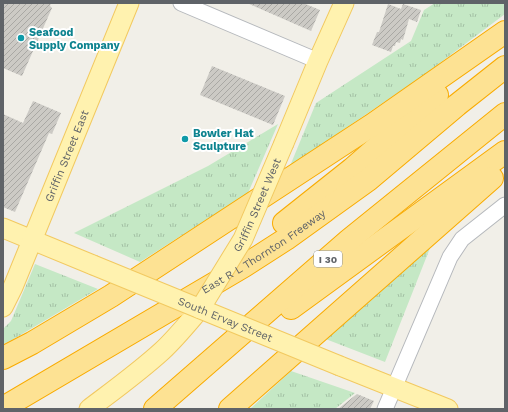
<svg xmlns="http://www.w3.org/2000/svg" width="508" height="412" viewBox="0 0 508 412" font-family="'Work Sans',sans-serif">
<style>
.grass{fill:url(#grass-tufts)}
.building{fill:url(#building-hatch)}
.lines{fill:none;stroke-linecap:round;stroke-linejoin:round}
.minor-casing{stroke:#b5b8bc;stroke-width:17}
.major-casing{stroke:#f2c960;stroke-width:21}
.highway-casing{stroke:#f9ab00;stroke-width:24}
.minor{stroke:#fff;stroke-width:15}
.major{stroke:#fff2af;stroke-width:19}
.highway{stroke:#fde293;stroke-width:22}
.major-bridge-casing{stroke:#f2c960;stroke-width:21;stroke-linecap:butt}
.major-bridge{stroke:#fff2af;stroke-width:19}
.culture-dot{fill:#0f9aa8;stroke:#fff;stroke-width:1.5}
.labels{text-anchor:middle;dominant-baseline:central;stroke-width:4;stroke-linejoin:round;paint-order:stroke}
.shield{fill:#fff;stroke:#8f9295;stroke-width:1}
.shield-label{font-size:10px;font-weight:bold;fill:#5f6368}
.culture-label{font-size:11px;font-weight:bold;fill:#0d838f;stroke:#fff;text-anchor:start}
.street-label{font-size:11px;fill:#5f6368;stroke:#fff}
</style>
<defs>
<pattern id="grass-tufts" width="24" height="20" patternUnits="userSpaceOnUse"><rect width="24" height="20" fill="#c5e8c5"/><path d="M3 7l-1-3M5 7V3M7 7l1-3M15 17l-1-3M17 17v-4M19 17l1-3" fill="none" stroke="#a3c0a4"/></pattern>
<pattern id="building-hatch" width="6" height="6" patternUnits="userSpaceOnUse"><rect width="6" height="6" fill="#cccac5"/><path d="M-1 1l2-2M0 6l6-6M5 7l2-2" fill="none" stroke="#a9a8a4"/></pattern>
</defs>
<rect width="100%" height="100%" fill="#f1efe8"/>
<path class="grass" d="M435,3H505V14L424,75L290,166L316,103L411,41L424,10Z
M278,124L248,193L140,262L74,233L208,166Z
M432,243L385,362L323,338Z
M35,264L98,289L12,340L3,344V329L11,321Z
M291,371L355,393L335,409H250Z"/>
<path class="building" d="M3,3H51L50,6L52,8L22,76L3,68Z
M247,3H303L320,10L311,31Z
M388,4L401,9L403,4L421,10L417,22L409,19L403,40L401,39L400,43L396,42L395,46H393L391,52L372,45L377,32H379Z
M212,66L285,96L273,125L200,95Z
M33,101L61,113L52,134L49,133L15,212L3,207V114L23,123Z
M357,394L374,401L370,409H338Z"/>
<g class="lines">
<g class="minor-casing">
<path id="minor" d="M181,3L318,61
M385,409L450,257L462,239L505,205"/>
</g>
<g class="major-casing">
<g id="major">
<path d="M284,143L318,61L344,3"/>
<path d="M3,228L93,265"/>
<path id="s1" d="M3,307L13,287L129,3"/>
<path d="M340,366L448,409"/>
<path d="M89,409C114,390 139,372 162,351C176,338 188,323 200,309"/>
</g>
</g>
<g class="highway-casing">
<g id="highway">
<path d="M284,223L352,169L437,95"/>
<path d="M291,308L505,152"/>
<path d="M3,358L32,343L111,296L372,125L505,32"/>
<path id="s2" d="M3,408L244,266L286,239L368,180L457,105L505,67"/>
<path d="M155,409L349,240L505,114"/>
<path d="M230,409L492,178"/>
</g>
</g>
<use href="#minor" class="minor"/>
<use href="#major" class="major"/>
<use href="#highway" class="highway"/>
<g class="major-bridge-casing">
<g id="major-bridge">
<path id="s3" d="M93,265L340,366"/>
<path id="s4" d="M200,309L243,239L284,143"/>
</g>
</g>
<use href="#major-bridge" class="major-bridge"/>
</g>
<g class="culture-dot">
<circle cx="21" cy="38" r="4"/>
<circle cx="185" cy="139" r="4"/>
</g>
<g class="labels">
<rect class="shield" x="314" y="251" width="28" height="16" rx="3"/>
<g class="shield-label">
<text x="328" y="259">I 30</text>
</g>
<g class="culture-label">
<text x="29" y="32">Seafood<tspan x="29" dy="13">Supply Company</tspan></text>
<text x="193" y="133">Bowler Hat<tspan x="193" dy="13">Sculpture</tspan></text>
</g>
<g class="street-label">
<text stroke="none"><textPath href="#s1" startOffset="164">Griffin Street East</textPath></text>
<text stroke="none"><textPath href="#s4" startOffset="119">Griffin Street West</textPath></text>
<text stroke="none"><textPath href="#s2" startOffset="304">East R L Thornton Freeway</textPath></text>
<text stroke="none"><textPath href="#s3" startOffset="143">South Ervay Street</textPath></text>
</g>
</g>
<rect width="508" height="412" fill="none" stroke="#5f6368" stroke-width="8"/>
</svg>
